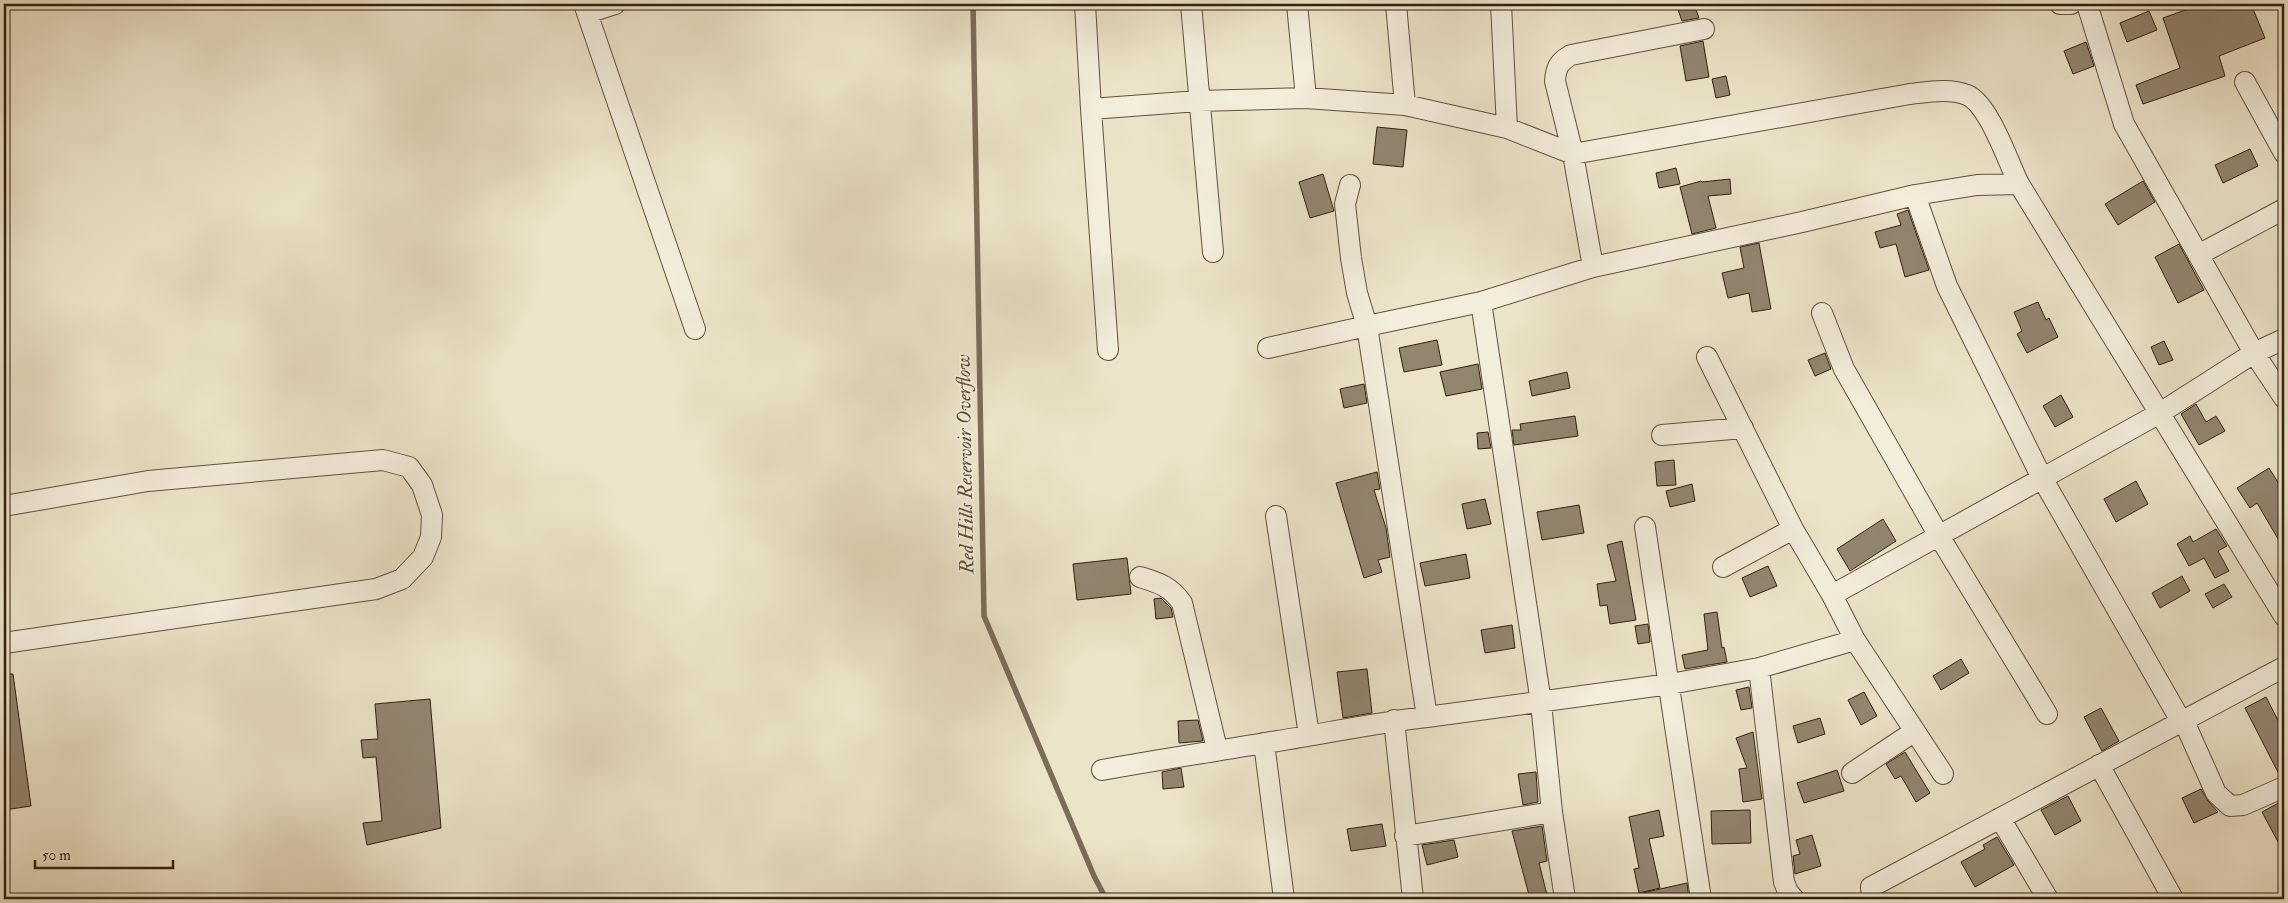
<svg xmlns="http://www.w3.org/2000/svg" width="2288" height="903" viewBox="0 0 2288 903" font-family="'IM FELL Double Pica',serif">
<style>
.lines{fill:none;stroke-linecap:round;stroke-linejoin:round}
.stream{stroke:#7b6d59;stroke-width:5.5}
.building{fill:#928670;stroke:#31200f}
.minor-casing{stroke:#60513e;stroke-width:22}
.minor{stroke:#f3eddc;stroke-width:20}
.labels{text-anchor:middle;dominant-baseline:central;stroke-width:4;stroke-linejoin:round;paint-order:stroke}
.water-label{font-size:20px;font-style:italic;fill:#5c4d3a;stroke:#f3eddc}
</style>
<rect width="100%" height="100%" fill="#ece4c9"/>
<filter id="stains"><feTurbulence type="fractalNoise" baseFrequency=".004" numOctaves="4"/><feColorMatrix values="0 0 0 0 .2 0 0 0 0 .09 0 0 0 0 .02 0 0 0 .5 -.17"/></filter>
<radialGradient id="worn" r=".72"><stop offset=".6" stop-color="#630" stop-opacity="0"/><stop offset="1" stop-color="#630" stop-opacity=".3"/></radialGradient>
<g class="lines">
<path class="stream" d="M973,4L984,616L1094,876L1106,899"/>
</g>
<path class="building" d="M1688,4H1694L1699,18L1682,21L1677,7Z
M2202,4H2251L2265,38L2219,56L2225,76L2143,104L2136,85L2180,68L2163,18Z
M2149,11L2157,30L2127,42L2120,23Z
M1703,41L1709,77L1686,81L1680,46Z
M2086,42L2094,66L2073,74L2064,51Z
M1726,76L1730,95L1716,98L1712,79Z
M1377,127L1407,130L1403,167L1373,164Z
M2250,149L2258,166L2223,183L2215,165Z
M1676,168L1680,184L1659,188L1656,173Z
M1323,174L1334,211L1310,218L1299,182Z
M1730,179L1731,194L1708,196L1716,228L1692,234L1680,187L1701,181L1702,182Z
M2143,181L2155,202L2118,225L2105,204Z
M1908,210L1929,270L1905,277L1896,244L1880,248L1875,232L1901,225L1897,214Z
M1759,243L1771,309L1752,312L1749,293L1728,298L1722,273L1744,268L1740,247Z
M2179,244L2204,290L2178,303L2155,257Z
M2038,302L2046,320L2049,318L2058,337L2027,353L2017,334L2022,331L2014,312Z
M1437,340L1442,365L1404,372L1399,348Z
M2164,341L2173,360L2159,365L2151,347Z
M1825,353L1831,369L1815,376L1808,360Z
M1478,364L1482,389L1446,396L1440,372Z
M1567,372L1570,388L1532,396L1529,381Z
M1364,384L1367,403L1344,408L1340,389Z
M2061,395L2073,417L2055,427L2043,406Z
M2196,404L2206,422L2216,416L2225,431L2199,445L2181,414Z
M1575,416L1578,436L1514,445L1512,430H1521L1520,424Z
M1488,432L1491,448L1478,449L1477,433Z
M1674,460L1676,485L1657,486L1655,462Z
M2269,468L2284,492V549L2257,503L2250,508L2237,488Z
M1377,472L1380,489L1374,490L1386,528L1390,557L1378,560L1382,572L1364,578L1336,483Z
M2136,481L2148,504L2116,522L2104,499Z
M1692,484L1695,501L1670,507L1666,491Z
M1485,499L1491,524L1467,529L1462,504Z
M1579,505L1584,533L1542,540L1537,512Z
M1883,519L1896,541L1850,571L1837,549Z
M2216,529L2227,546L2218,551L2229,571L2215,578L2204,558L2189,566L2177,544L2190,536L2193,542Z
M1622,541L1636,620L1610,624L1607,605L1600,606L1597,584L1616,581L1607,545Z
M1466,554L1470,578L1425,586L1420,563Z
M1127,558L1131,594L1077,600L1073,564Z
M1768,566L1777,586L1750,597L1742,578Z
M2182,576L2190,591L2160,608L2152,593Z
M2224,584L2232,597L2213,608L2205,594Z
M1161,598L1171,608L1173,617L1156,619L1154,599Z
M1717,612L1722,648L1724,647L1727,662L1685,669L1682,655L1708,650L1704,614Z
M1648,624L1650,642L1638,644L1635,626Z
M1512,625L1515,648L1485,653L1481,630Z
M1961,659L1969,673L1941,690L1933,676Z
M1367,669L1372,713L1343,718L1337,672Z
M4,674H13L31,806L4,810Z
M1749,687L1752,708L1741,710L1736,690Z
M1864,692L1877,716L1861,725L1848,700Z
M2266,697L2284,732V775L2280,776L2245,708Z
M430,699L441,828L367,845L363,823L382,821L376,757L363,758L361,740L378,739L375,704Z
M2101,708L2119,741L2102,751L2084,717Z
M1820,718L1825,734L1798,743L1793,726Z
M1198,720L1203,741L1179,743L1178,721Z
M1753,732L1762,799L1743,802L1739,769L1747,768L1736,738Z
M1905,752L1930,793L1916,802L1901,776L1895,779L1886,764Z
M1181,768L1184,787L1163,789L1162,772Z
M1837,770L1844,791L1804,803L1797,783Z
M1536,772L1538,802L1523,805L1518,774Z
M2201,789L2208,801L2218,812L2194,823L2182,798Z
M2068,796L2081,821L2055,835L2041,810Z
M2284,800V853L2262,812Z
M1659,810L1664,836L1649,839L1660,888L1639,893L1634,869L1639,868L1629,817Z
M1750,810L1751,843L1712,844L1711,811Z
M1382,824L1386,846L1351,851L1347,829Z
M1542,826L1547,861L1539,863L1548,899H1530L1512,831Z
M1812,835L1821,866L1795,874L1793,856L1800,854L1796,840Z
M1997,837L2014,865L1975,887L1961,862L1985,849L1983,845Z
M1454,840L1458,857L1427,865L1422,845Z
M1687,883L1689,899H1643L1642,893Z"/>
<g class="lines">
<g class="minor-casing">
<path id="minor" d="M584,4L695,329
M1085,4L1091,109L1198,101L1306,98L1405,105L1507,128L1573,154L1910,94C1928,92 1950,88 1967,95C1989,104 2008,162 2019,184L2284,616
M1191,4L1213,252
M1297,4L1306,98
M1396,4L1405,105
M1501,4L1507,128
M2060,4H2071
M2087,4L2124,124L2254,353L2284,398
M587,13L615,4
M2245,82L2284,153
M1091,109L1108,350
M1915,195L1947,286L2042,478L2181,721L2187,728L2216,793L2230,806L2243,805L2284,787
M2198,255L2284,209
M1593,267L1573,154L1555,81C1556,67 1559,62 1571,55L1704,29
M1481,302L1541,703L1552,812L1565,899
M1822,313L1844,369L1939,536L2047,714
M1268,348L1367,326L1357,293L1351,258L1345,204L1350,185
M1707,357L1793,529L1832,595L1855,640L1943,774
M1662,435L1743,428
M4,506L148,481L383,460L409,467L422,485L432,515L431,537L423,557L402,579L376,589L4,643
M1276,516L1309,735
M1645,527L1701,899
M1723,567L1793,529
M1140,577C1159,583 1170,586 1182,603L1217,749
M1832,595L2160,413L2254,353L2284,339
M1855,640L1759,668L1670,684L1427,717L1367,326L1481,302L1593,267L1802,222L1915,195L1977,185L2019,184
M1759,668L1784,882L1788,892L1794,899
M1394,720L1413,899
M1264,743L1284,899
M2099,765L2172,897
M1102,770C1156,760 1210,752 1265,743C1319,735 1372,723 1427,717
M1852,773L1915,731
M2000,818L2048,899
M1405,836L1552,812
M1872,899L1871,887L2284,667"/>
</g>
<use href="#minor" class="minor"/>
</g>
<g class="labels">
<g class="water-label">
<text transform="translate(965 464) rotate(-91)">Red Hills Reservoir Overflow</text>
</g>
</g>
<rect width="2288" height="903" fill="none" stroke="#ece4c9" stroke-width="20"/>
<rect x="5" y="5" width="2278" height="893" fill="none" stroke="#31200f" stroke-width="2.5"/>
<rect x="10" y="10" width="2268" height="883" fill="none" stroke="#31200f"/>
<path d="M35 860v8h138v-8" fill="none" stroke="#31200f" stroke-width="2.5"/>
<text x="42" y="860" font-size="15" fill="#31200f" stroke="#f3eddc" stroke-width="4" paint-order="stroke">50 m</text>
<rect width="100%" height="100%" filter="url(#stains)"/>
<rect width="100%" height="100%" fill="url(#worn)"/>
</svg>
